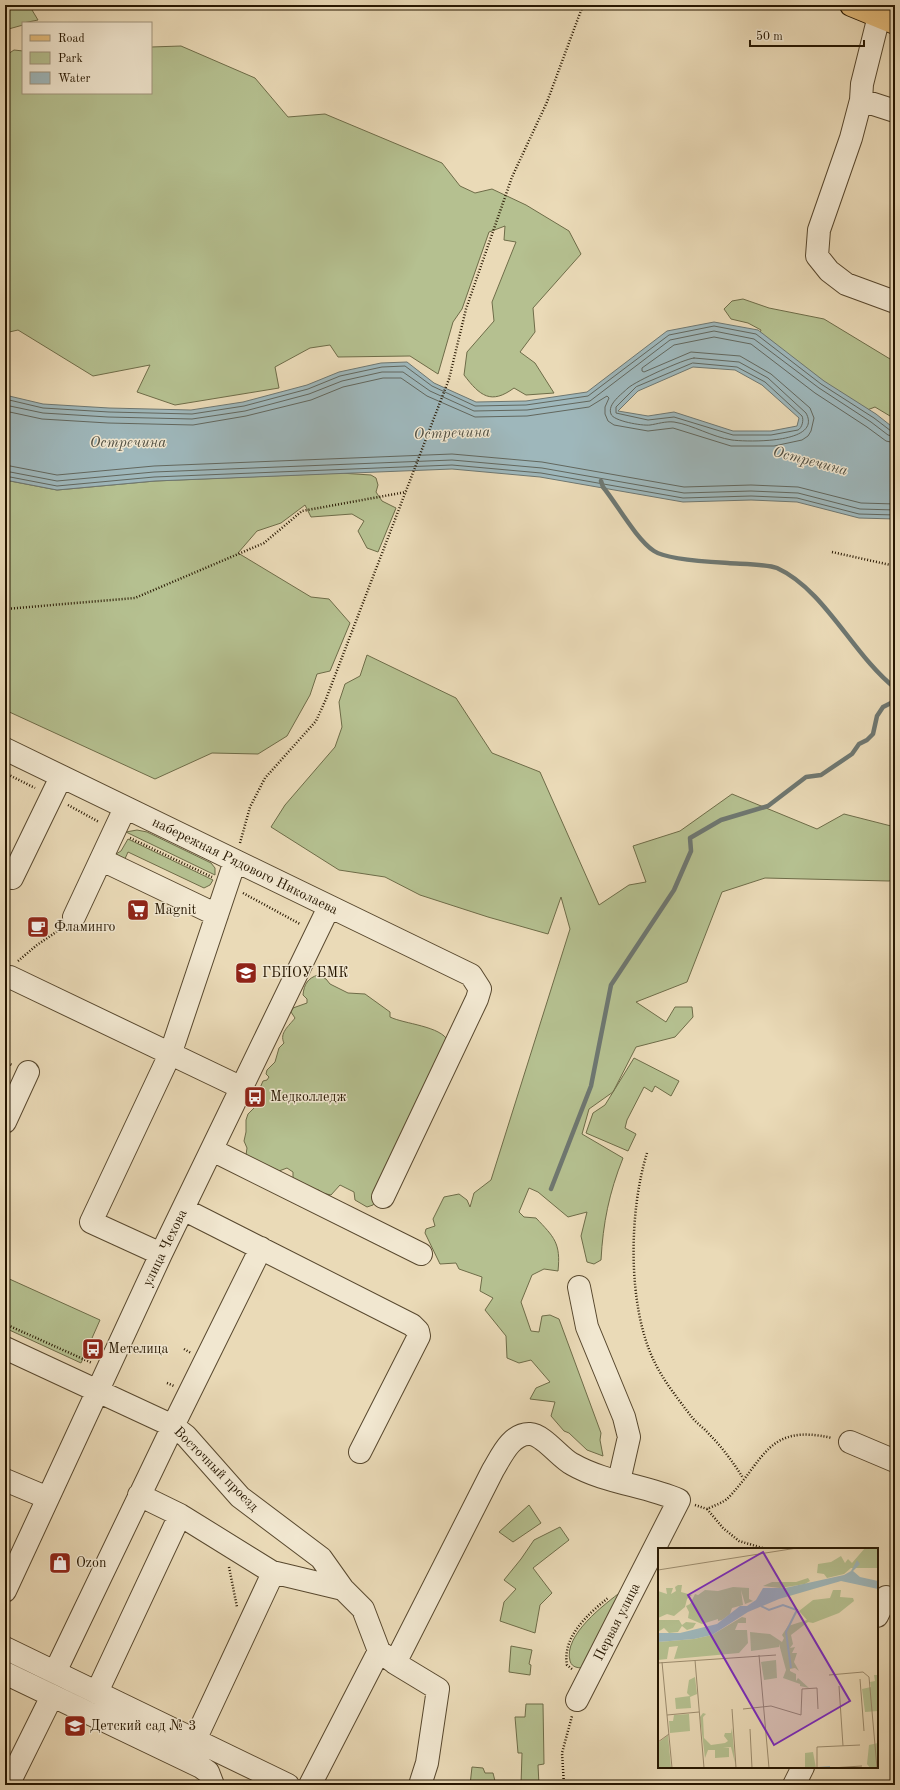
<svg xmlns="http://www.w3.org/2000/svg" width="900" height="1790" viewBox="0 0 900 1790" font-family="'Old Standard TT',serif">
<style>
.green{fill:#b5c090;stroke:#6e6c48}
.water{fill:#9eb7bb;stroke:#6e7771;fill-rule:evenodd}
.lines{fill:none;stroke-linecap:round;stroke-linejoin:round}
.shore{stroke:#62675e;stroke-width:1}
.stream{stroke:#6e7771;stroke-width:4.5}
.minor-casing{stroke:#58482e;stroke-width:24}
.major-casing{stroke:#271701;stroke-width:24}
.path{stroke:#271701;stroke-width:2.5;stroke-dasharray:1 2;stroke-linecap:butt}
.minor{stroke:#f1e7d0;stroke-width:22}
.major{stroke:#e5bd7c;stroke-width:22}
.labels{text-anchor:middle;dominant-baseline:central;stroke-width:3;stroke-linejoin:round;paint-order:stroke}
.street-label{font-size:14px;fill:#271701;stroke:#f1e7d0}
.poi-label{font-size:14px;fill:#271701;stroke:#f1e7d0;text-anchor:start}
.water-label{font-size:15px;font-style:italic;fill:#514f42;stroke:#f1e7d0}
.inset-river{fill:none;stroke:#9eb7bb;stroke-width:2}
.inset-road{fill:none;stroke:#9c8c6e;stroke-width:1}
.view{fill:#7b2cbf;fill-opacity:0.15;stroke:#7b2cbf;stroke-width:2}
.inset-edge{fill:none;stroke:#271701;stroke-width:2}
</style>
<rect width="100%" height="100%" fill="#eadab7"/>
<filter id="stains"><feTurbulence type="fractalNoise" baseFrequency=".005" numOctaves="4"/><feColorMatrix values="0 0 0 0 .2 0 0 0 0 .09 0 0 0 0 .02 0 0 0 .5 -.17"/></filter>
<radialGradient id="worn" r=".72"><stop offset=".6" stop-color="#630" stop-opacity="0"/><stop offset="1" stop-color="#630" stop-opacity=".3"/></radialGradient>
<path class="green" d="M5,5H29L38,20L23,23V25L5,30Z
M181,46L255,78L288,117L325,114L442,163L460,186L475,193L492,189L526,205L569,231L581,254L533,308L535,332L520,352L535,363L554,393L526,395L514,388C491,405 480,396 464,375L467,352L494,321L492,302L516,242L504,240L505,226L489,232L462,309L453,322L438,374L410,356L338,357L330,345L310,348L275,367L279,388L175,405L137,392L150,365L93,376L18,330L5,333V56L14,50L23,51V93H151V47Z
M743,299L769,308L824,319L895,362V419L875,407L862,412L759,336L761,330L748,323L731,319L724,309L732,301Z
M340,473L371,475L376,478L378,485L376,492L382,501L396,508L378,552L367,548L358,531L364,521L352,514L311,517L305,505L281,523L257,531L238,553L311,597L329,599L350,623L330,671L317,674L310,695L287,736L258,754L212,753L155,779L5,710V480L57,490L155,481Z
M367,655L456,698L492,753L540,772L599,905L629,885L646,882L633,846L680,831L732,794L817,829L844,814L895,827V879L889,881L765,878L722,892L687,982L636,1002L666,1022L675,1007H692L693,1017L675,1037L636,1047L613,1092L589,1109L582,1134L623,1158C609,1193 603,1223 601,1260L594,1264L587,1262L581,1236L587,1212L568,1217L538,1192L529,1188L519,1212L524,1217L536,1218C554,1237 561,1243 558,1271L544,1269L532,1275L521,1302L531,1331L539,1332L542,1316L550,1315L559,1319L601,1433L600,1440L603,1456L587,1450L569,1433L564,1431L551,1416L555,1402L530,1399L536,1388L550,1382L531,1360L519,1363L507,1358L506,1336L485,1310L493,1298L480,1291L482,1277L459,1269L456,1263L440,1264L425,1233L426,1229L435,1226L433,1219L444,1197L459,1194L467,1200L470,1207L474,1193L491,1180L570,929L561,897L548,934L488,917L420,895L385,877L339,870L271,827L285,805L335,747L342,727L339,702L345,684L360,676Z
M137,830L147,832L211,863L215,868V875L126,832Z
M128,839L213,880L210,885L204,888L128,852L124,861L117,858L116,854L121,851Z
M318,975L326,979L330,984L348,993L365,994L390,1012V1017C404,1024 441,1026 448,1041L381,1191L373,1205L367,1207L355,1200L354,1192L340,1185L331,1195L322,1193L319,1190L315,1191L293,1180V1172L287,1168L279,1171L246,1155L247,1148L244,1141L246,1132V1120L248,1114L255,1107L256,1097L263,1081L267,1080L269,1077L266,1074L267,1070L275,1062L279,1048L284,1043C279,1033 289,1026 295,1018L291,1012L293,1008L307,1003V999L303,995C304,984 308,978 318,975Z
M634,1058L679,1081L671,1096L655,1086L652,1092L644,1087L627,1120L625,1128L636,1134L628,1151L586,1133L593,1113L605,1105Z
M5,1277L100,1320L81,1363L5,1328Z
M529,1505L541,1523L513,1542L499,1532Z
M560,1527L569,1540L533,1568L552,1593L540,1605L535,1633L500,1621L504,1602L516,1589L504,1580L521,1559L534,1540Z
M622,1591L585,1668C579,1668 572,1668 570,1661C563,1635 605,1604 622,1591Z
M511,1646L532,1650L529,1664L531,1665L530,1675L509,1672Z
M526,1704H543L544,1764L538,1765L539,1785H521L522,1753H518L515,1717H525Z
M472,1767L483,1768L485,1773H493L496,1785H470Z"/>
<path class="water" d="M714,322L758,330L824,381L876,414L895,429V519L859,518L797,502L751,500L683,502L540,477L452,469L155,481L57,490L5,480V395L43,404L109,408L191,410L243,402L307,385L339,372L381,363L407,362L434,383L476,402L526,401L587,392L667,331ZM693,367L735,370L762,385L799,418L797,426L771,431H733L674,412L648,416L618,411L638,391Z"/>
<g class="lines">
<path class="shore" d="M694,358L739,362L768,378L806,413C823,444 747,442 732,440C712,437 693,425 674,422C666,421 657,424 650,425C642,426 613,421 611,414C607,404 622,394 628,388C636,381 684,359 694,358Z
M693,363L737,367L765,382L802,416C804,420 802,428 798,430L771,435H733L674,417L648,420L616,413V407L636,387Z
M5,399L43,408L109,412L192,414L244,406L308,389L340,376L382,367L405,366L432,386L475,406L526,405L588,396L669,335L714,326L756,334L821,384L874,418L891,431L895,432
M5,405L43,413L108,417L192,419L245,411L309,394L342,381L382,372H403L430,391L474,411L527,410L590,401L670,340L714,331L754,339L819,388L871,422L888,435L895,437
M5,411L42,419L108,423L193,425L246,416L311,400L343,387L383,378H401L427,396L475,417L527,416L589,407L607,396L609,398L605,407V414L608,421L614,425L648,431L673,428L731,446H774L802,440L808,436L811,431L814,418L810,408L771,374L740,356L691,352L644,372L642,371V368L674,345L714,337L751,344L815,393L867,427L886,441L895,443
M5,465L57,475L154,466L452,454L542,462L684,487L751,485L798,487L861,503L895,504
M5,471L57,481L154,472L452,460L542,468L684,493L751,491L798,493L860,509L895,510
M5,476L57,486L154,477L452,465L541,473L683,498L751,496L797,498L859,514L895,515"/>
<path class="stream" d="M601,481L603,487C617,504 636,539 654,551C667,560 711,562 728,563C740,564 768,564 777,568C825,590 853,655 895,688
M551,1189L591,1086L611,985L674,890L691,851L690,838L721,820L768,806L806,777L821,775L852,754L859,744L867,740L873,734L877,716L883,707L895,701"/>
<g class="minor-casing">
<path id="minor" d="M879,16L862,84L861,100L851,138L819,230L817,256L829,271L846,284L895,302
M861,100L895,111
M5,749L471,975L480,989L477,999L383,1197
M102,860L217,915
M12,878L61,777
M74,917L125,808
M10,977L242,1088
M5,1122L28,1072
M212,1150L421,1254
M183,1209L412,1325L418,1331L419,1336L360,1452
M161,1254L91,1222L171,1052L235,861
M579,1287L587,1327L624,1417L629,1437L619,1481
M5,1348L173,1426L186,1436L240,1497L321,1558L343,1589L363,1609L379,1651L395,1663L438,1689L427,1763L420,1785
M850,1442L895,1461
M5,1480L48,1498
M139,1495L180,1515L272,1572L343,1589
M5,1591L161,1254L329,907
M877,1616L886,1597
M5,1648L288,1785
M395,1663L493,1470C501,1457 511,1433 530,1434C544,1435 560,1458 572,1464C605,1483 644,1485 679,1500L577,1700
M55,1672L173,1426L261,1248
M5,1673L201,1767L208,1772L213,1785
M97,1692L180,1515
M195,1740L273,1573
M8,1785L52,1696
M310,1785L379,1651
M794,1785L803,1767"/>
</g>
<g class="major-casing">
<path id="major" d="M851,5L895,23"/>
</g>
<path class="path" d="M832,552L895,566
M5,609L135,598L264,543L302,511L406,492
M5,773L35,788
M68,805L99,822
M130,838L212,877
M240,843L250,807L265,778L316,721L326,699L449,379L466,309L512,177L547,102L583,5
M243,893L300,924
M18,961L37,945L62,928
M5,1062L12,1065
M647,1153C629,1211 627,1305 654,1361C663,1380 678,1399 691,1416C696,1423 703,1427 708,1433C722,1447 733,1462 743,1478
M5,1324L92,1363
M184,1349L191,1353
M167,1383L174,1386
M695,1505L707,1509C713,1506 723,1503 728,1498C765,1460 767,1423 832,1438
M707,1509L723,1528L739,1541L766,1549
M229,1567L237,1607
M572,1669L567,1665C562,1637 588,1614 608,1598
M564,1785L562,1753L572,1716"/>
<use href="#minor" class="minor"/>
<use href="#major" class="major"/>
</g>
<defs>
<g id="supermarket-square" transform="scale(1.15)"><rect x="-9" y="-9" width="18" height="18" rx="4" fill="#8f2418" stroke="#f1e7d0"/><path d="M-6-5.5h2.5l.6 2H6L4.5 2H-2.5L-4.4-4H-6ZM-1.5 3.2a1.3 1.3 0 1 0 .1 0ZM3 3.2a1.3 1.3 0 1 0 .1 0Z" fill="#fff"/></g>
<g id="cafe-square" transform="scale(1.15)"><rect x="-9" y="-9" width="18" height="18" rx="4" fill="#8f2418" stroke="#f1e7d0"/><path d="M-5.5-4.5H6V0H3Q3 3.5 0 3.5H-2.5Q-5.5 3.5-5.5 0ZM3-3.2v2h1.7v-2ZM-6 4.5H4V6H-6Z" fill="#fff"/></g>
<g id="university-square" transform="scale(1.15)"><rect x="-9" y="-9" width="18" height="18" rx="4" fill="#8f2418" stroke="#f1e7d0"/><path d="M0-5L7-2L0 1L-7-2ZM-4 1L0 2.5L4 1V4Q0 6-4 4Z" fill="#fff"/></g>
<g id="bus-square" transform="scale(1.15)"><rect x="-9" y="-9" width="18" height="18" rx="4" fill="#8f2418" stroke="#f1e7d0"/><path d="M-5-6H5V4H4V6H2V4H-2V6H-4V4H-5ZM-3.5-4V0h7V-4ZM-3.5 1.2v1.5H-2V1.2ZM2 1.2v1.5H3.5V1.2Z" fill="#fff"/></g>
<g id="shop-square" transform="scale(1.15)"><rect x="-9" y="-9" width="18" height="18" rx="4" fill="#8f2418" stroke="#f1e7d0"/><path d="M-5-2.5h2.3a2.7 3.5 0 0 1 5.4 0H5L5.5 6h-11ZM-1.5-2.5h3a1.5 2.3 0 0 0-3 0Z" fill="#fff"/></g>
<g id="school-square" transform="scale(1.15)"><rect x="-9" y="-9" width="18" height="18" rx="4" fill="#8f2418" stroke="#f1e7d0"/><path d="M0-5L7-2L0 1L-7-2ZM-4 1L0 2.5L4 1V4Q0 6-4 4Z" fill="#fff"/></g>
</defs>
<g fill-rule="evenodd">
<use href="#supermarket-square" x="138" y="910"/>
<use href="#cafe-square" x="38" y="927"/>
<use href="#university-square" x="246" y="973"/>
<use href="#bus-square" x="255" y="1097"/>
<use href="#bus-square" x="93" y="1349"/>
<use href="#shop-square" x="60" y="1563"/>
<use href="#school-square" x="75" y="1726"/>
</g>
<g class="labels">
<g class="street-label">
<text transform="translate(245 866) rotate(26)">набережная Рядового Николаева</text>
<text transform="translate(165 1248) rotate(-64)">улица Чехова</text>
<text transform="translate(216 1469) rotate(45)">Восточный проезд</text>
<text transform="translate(617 1622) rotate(-63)">Первая улица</text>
</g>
<g class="poi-label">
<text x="154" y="910">Magnit</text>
<text x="54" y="927">Фламинго</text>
<text x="262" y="973">ГБПОУ БМК</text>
<text x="270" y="1097">Медколледж</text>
<text x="108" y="1349">Метелица</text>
<text x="76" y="1563">Ozon</text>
<text x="90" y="1726">Детский сад № 3</text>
</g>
<g class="water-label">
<text transform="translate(452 434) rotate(-2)">Остречина</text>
<text x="128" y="443">Остречина</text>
<text transform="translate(810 462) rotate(15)">Остречина</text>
</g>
</g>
<g transform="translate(658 1548)">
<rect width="220" height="220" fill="#eadab7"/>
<path d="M207,0H220V20H193L186,26L169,30L166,26L159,25L160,16L173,14L183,8L187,15L190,11L194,15ZM150,30L152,33L147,36L122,40L105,38L114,34H138ZM20,37H24L23,44L34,47L29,51L27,59L16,68L9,66L0,70V43L9,46L8,40H15L13,46L18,43L17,39ZM75,39L91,40V51L95,53L87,56L83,42L85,57L74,60L72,66L64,72L60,73V71L44,76L30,70L31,64L28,58L32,56L37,46L40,47L47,42L60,43ZM175,42H183L182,49L195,50L196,53L181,65L155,75L150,74L133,87L135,96L132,100L137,99L134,105H139L136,114L141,123L137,120L132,121V123L138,126V133L140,130L151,140L142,138V136L125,130L128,122L121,96V99L93,103L92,84L112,86L124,94L126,90L124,87L130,78L149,72L141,63L155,52L172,50ZM84,69L88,70V75H80L77,82H89L90,95L81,105L16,111L20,98L11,99L9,111L0,112V94L36,91L54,87ZM0,72H21L24,77L28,74L38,75L35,80L29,82L24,78L20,84L11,85L6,80L0,84ZM118,112L119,130L106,132L103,114ZM216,127H220V163L207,164L204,141L213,139L212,134L217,133ZM37,129L39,146L32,149L33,160L18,161L17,150L32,148L29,145L31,132ZM45,165L48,166L45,169L46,190L53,197L67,195L70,193L66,188L67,185H73L74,180L77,215L73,199L65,200H71V209L57,210V202H50L47,210L42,169ZM31,166L32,183L12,185L11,173H15L16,167ZM10,187L13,220H0V195ZM220,195V220H212L209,216L211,197ZM155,204L158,220H147V205Z" fill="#b5c090"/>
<path d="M199,12L202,16L195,23L202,29L220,33V41L183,33L121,51L90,64L54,87L36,91L0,94V85H22L59,76L82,58H89L98,52L105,40H127L186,27L193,23Z" fill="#9eb7bb"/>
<path class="inset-river" d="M103,58L111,62L125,57L139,62L128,84L133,120M160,220L172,219"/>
<path class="inset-road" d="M0,22L139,0M101,107L111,220M37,112L46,220M4,114L14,220M0,115L118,107M171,127L205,124L211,129L219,220M202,131L206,183M181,138L185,198M74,161L78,220M85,161L113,158L143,167M9,167L41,164M143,167L144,141L159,140L160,161M92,181L94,220M0,194L11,186M159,220V199L202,197M173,220L204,218"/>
<path class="view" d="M105,4L192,153L116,197L30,47Z"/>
<rect width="220" height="220" class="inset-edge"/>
</g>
<rect width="900" height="1790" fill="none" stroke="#eadab7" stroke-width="20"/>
<rect x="6" y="6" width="888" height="1778" fill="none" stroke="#271701" stroke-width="2"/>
<rect x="10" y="10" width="880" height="1770" fill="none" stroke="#271701"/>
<rect x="22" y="22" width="130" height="72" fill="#f1e7d0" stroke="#a0947d"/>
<rect x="30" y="35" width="20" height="6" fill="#e5bd7c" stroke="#a0947d"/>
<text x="58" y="42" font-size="12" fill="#271701">Road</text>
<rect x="30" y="52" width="20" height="12" fill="#b5c090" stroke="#a0947d"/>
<text x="58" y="62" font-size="12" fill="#271701">Park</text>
<rect x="30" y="72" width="20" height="12" fill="#9eb7bb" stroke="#a0947d"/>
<text x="58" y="82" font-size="12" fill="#271701">Water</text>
<path d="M750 40v6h114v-6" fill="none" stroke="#271701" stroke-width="2"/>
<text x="756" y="40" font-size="12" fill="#271701" stroke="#f1e7d0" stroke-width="3" paint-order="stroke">50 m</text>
<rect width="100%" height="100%" filter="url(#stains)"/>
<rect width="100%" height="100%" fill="url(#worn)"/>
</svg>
